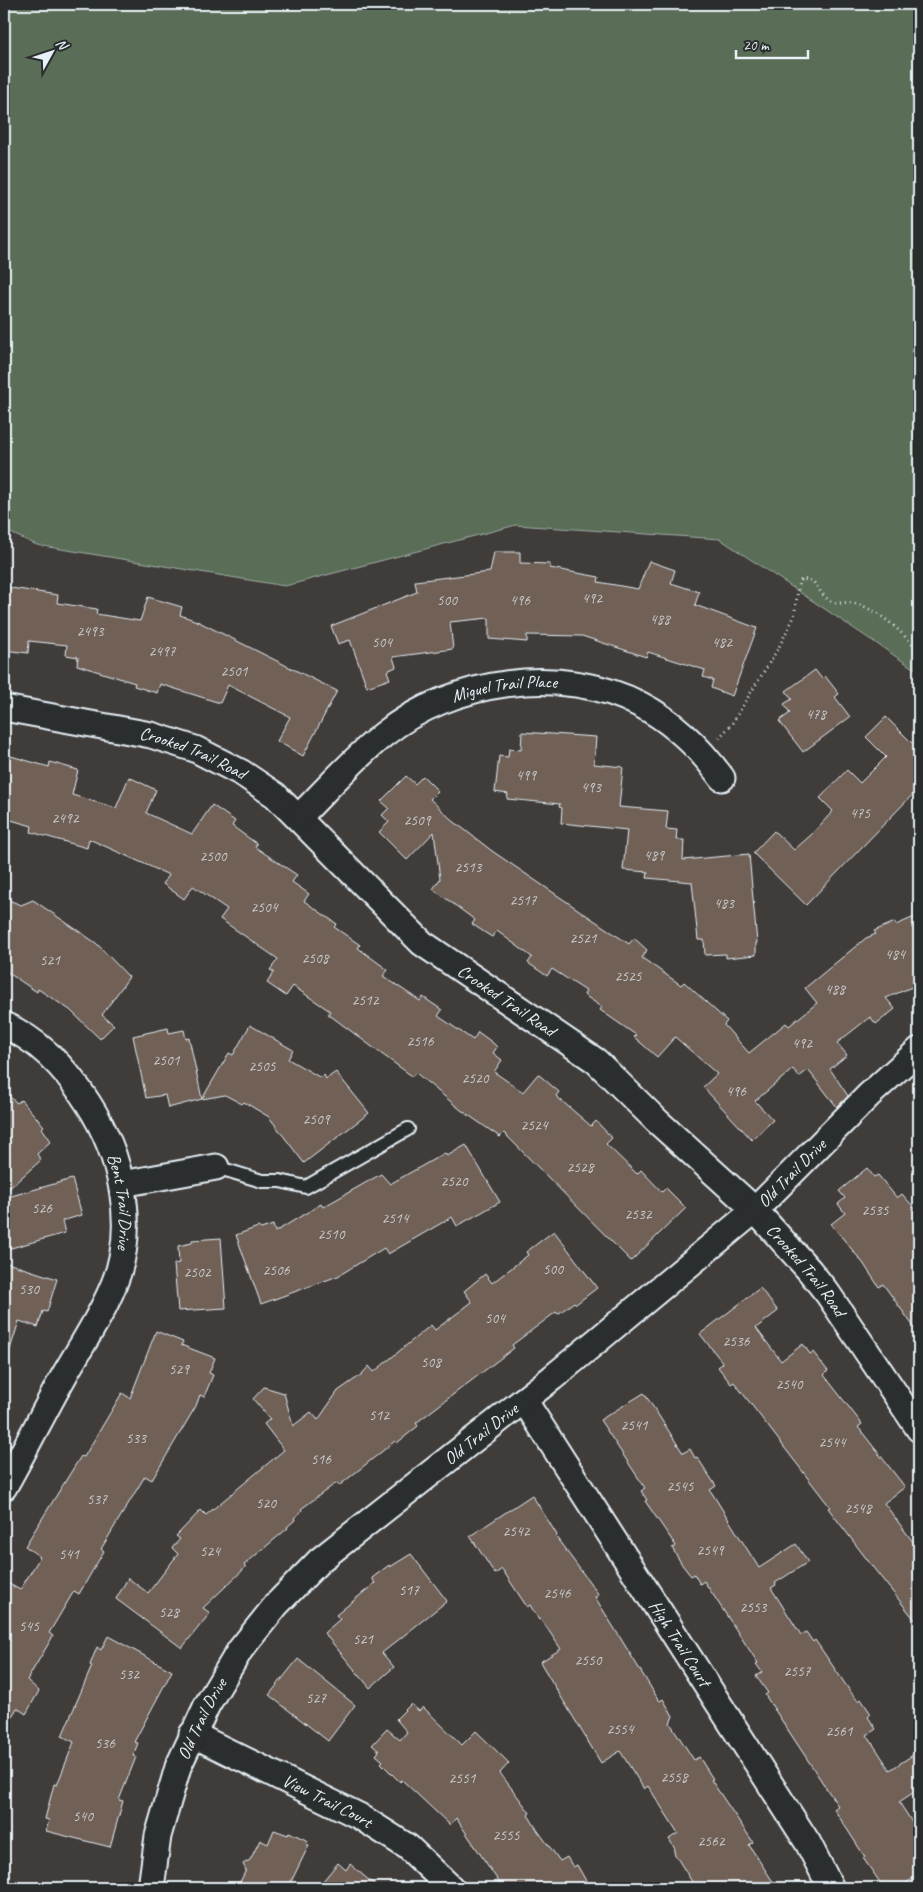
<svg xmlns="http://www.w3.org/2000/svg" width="923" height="1892" viewBox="0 0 923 1892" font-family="Caveat,sans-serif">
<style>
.green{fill:#5a6d57;stroke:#a1afa8}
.building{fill:#6f6056;stroke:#e8f1f8}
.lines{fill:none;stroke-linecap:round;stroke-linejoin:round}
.lane-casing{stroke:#e8f1f8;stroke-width:16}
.street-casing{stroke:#e8f1f8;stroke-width:29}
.path{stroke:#e8f1f8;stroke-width:3;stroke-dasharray:1 4;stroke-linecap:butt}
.lane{stroke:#2a2d2e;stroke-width:12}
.street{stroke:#2a2d2e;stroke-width:25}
.labels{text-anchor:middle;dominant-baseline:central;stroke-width:4;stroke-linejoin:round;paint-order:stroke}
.number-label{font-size:15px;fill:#cacdd0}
.street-label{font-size:18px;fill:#e8f1f8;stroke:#2a2d2e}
</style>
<rect width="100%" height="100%" fill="#3f3c3a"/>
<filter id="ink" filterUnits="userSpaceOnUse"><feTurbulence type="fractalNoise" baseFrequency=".02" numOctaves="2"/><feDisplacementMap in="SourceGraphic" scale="10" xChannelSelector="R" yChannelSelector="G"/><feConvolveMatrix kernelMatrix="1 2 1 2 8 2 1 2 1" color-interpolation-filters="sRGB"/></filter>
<g filter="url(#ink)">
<path class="green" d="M4,4H919V667L913,668L720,539L516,525L285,586L37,545L4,530Z"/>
<path class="building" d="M494,552H520V563L550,564V568L599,577L598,582L638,589L649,561L675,570L671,583L699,592L695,605L757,628L732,696L711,688L713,680L703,677L705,670L648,652L646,657L582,636L527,635V642L489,639V618L450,622L453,649L393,657L396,667L387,671L390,679L367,687L350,640L338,644L331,626L417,592L415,581L490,572Z
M4,587L58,595L57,603L97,609L96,614L140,621L148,597L182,607L180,615L197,621L337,691L303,756L277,741L290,717L228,685L220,703L160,684L157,693L134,686L135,683L77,665L78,657L66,655L67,645L29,641L28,653L4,650Z
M815,670L822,679L825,676L839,694L835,697L850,717L803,752L779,721L790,713L784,704L792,699L786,691Z
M886,717L919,750V788L806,905L753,853L774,831L794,850L811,835L833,811L820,798L847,770L860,783L886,757L866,737Z
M522,732L596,737L594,764L623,767L619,807L668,811L666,829L677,830L676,840H684L683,860L749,854L757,943H756V955L726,958V954L705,955L704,940H698L692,882L647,878L648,872L623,870L627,830L561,823L562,808L559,807L560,804L507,799L508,794L495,792L499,756L508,757L509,749L521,750Z
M4,754L49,767L50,762L78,770L72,795L116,808L129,777L156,790L146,813L192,834L212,805L235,821L232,826L257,844L255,847L297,875L292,882L309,894L304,901L337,924L334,927L360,945L358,948L388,970L383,976L420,1001L423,997L442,1010L438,1016L473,1040L478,1032L493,1043L497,1047L493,1053L502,1060L494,1072L523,1092L538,1074L559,1092L556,1096L591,1126L596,1121L612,1138L606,1144L637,1174L641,1170L662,1192L666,1188L686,1208L631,1261L504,1133L500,1137L461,1110L416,1073L412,1076L383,1055L328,1014L330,1011L293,986L286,996L267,983L274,972L270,970L278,959L220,919L227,909L193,886L184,899L163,884L169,875L89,839L87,848L31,832L32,826L4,818Z
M406,776L415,784L423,776L438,791L430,799L452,820L492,851L629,944L634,938L647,950L642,958L681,985L684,982L727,1021L724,1025L749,1053L786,1023L789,1026L817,1003L805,988L866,938L876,934L874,931L895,922L896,925L919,915V984L886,998L895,1009L876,1024L870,1017L837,1043L847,1055L830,1069L848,1096L837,1107L808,1070L799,1077L793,1069L755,1101L773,1120L752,1140L703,1087L717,1074L675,1037L657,1057L634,1037L636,1035L600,1010L602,1007L584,995L586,991L552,969L547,976L528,963L532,957L497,931L492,937L487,934L472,924L475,920L433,889L440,879L434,832L407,860L379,832L389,822L382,815L389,808L381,801Z
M4,898L21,905L33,900L96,943L129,977L102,1015L114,1025L100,1039L70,1010L38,989L37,992L4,970Z
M250,1025L293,1050L288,1059L321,1078L324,1075L326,1079L336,1072L369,1113L304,1163L269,1117L244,1102L242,1104L225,1095L202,1099L229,1053L233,1055Z
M168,1028L169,1033L184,1030L186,1039L189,1038L202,1099L168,1108L165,1095L146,1098L133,1036Z
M4,1092L17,1103L21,1100L44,1126L42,1128L51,1141L37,1154L41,1160L4,1193Z
M466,1145L500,1202L457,1226L452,1217L388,1254L384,1248L338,1276L261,1304L236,1235L258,1227L261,1229L273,1225L275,1232L321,1204L323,1207L381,1174L390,1184L445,1153L447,1156Z
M867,1168L874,1177L878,1175L897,1198L902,1194L919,1213V1334L883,1284L879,1287L863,1263L831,1224L845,1213L838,1204L845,1198L839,1191Z
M72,1179L82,1215L62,1221L65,1233L4,1250V1198Z
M554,1231L597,1288L576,1304L574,1302L558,1314L556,1312L512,1345L514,1348L416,1423L418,1426L397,1443L395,1441L340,1485L336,1483L301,1509L302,1511L294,1518L295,1520L287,1527L288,1528L244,1565L246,1567L203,1608L210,1613L182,1648L116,1599L128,1578L148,1593L178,1554L172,1548L180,1539L176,1536L201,1510L206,1515L284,1450L264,1424L270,1419L253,1399L264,1387L284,1393L293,1426L311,1412L318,1420L338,1391L361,1375L369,1366L374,1372L431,1325L435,1330L472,1302L464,1291L485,1274L492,1283L528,1255L526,1252Z
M221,1238L226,1308L178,1311L174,1264L179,1263L178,1246L192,1243V1240Z
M4,1262L57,1279L47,1312L43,1311L38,1327L19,1321L8,1356L4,1355Z
M760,1288L778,1311L756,1328L781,1361L803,1344L810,1354L813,1352L828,1371L824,1375L862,1424L858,1427L905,1487L884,1503L919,1550V1625L875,1570L828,1508L830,1507L734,1382L731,1384L718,1367L723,1363L700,1334Z
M156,1331L183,1342L181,1345L215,1358L209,1373L213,1375L204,1397L200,1395L196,1406L152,1480L145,1476L101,1549L104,1551L79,1594L74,1591L49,1633L53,1636L27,1680L39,1691L26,1714L17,1708L4,1730V1581L20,1590L40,1557L25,1546L81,1456L84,1457L122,1393L130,1398Z
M644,1393L683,1453L690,1449L695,1458L697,1457L716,1486L710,1490L759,1568L796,1544L808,1562L775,1583L776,1585L771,1588L801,1635L806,1632L813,1642L815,1640L850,1691L858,1701L861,1699L871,1714L868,1717L876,1729L867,1735L890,1770L919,1751V1789L899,1802L919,1833V1875L898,1888H884L863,1858L865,1857L834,1809L838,1806L765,1695L768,1693L756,1676L762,1672L756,1664L758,1663L704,1581L700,1584L694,1574L691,1576L683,1566L672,1548L676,1546L645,1501L647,1500L641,1491L645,1488L600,1420Z
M532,1495L557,1535L556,1537L599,1595L595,1597L658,1699L660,1701L663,1699L673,1716L670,1723L694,1760L699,1757L713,1779L711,1780L753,1842L749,1845L777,1888H696L674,1853L675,1849L669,1839L678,1833L648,1786L644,1789L620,1751L601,1763L540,1662L561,1649L541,1619L539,1620L530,1605L527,1607L502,1569L495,1574L470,1536Z
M411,1554L447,1601L382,1653L394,1667L370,1688L324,1633L340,1619L336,1615L375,1583L372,1578L389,1565L390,1567Z
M108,1636L172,1671L134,1742L138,1743L133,1756L136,1757L119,1800L123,1801L110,1847L46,1831L49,1820L45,1819L54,1784L57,1785L74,1742L62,1736L92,1666L90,1665L97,1647L101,1650Z
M298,1659L355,1705L328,1741L269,1695Z
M411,1704L419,1711L423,1707L462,1745L476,1731L509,1763L500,1773L530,1813L528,1815L538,1831L560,1861L567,1857L573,1867L577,1865L590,1888H503L456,1818L450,1825L402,1780L400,1782L381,1763L383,1761L376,1755L379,1751L372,1745L387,1729L400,1740L407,1732L396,1719Z
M274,1830L288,1835L289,1832L308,1841L306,1844L309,1845L288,1888H237L246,1870L243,1864L250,1860L260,1840L268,1844Z
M338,1863L346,1870L350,1864L378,1888H317Z"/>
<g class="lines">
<g class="lane-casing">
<path id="lane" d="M216,1167L262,1181H280L306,1187L408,1129"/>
</g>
<g class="street-casing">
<g id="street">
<path id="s1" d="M4,708L151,735L195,749L242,773L275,795L422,943L596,1061L657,1121L755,1210L809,1270L828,1294L919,1429"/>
<path id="s2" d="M299,817C326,790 353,759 383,735C451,680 562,663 641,705C674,722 700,748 722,778"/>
<path id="s3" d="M4,1025C41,1041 67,1070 88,1103C121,1154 138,1226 114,1284C102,1315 82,1344 65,1374C44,1411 25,1450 4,1487"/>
<path d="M122,1184L216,1167"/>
<path id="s4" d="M524,1400L808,1843L831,1888"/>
<path id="s5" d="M192,1734L359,1816L408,1847L451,1888"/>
<path id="s6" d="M151,1888L158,1836L178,1767L207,1705L240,1650L277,1604L320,1560L552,1378L755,1210L869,1095L919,1050"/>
</g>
</g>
<path class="path" d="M719,738L731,725L779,647L794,617L799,583L802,579L813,581C837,618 837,594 865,607C886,616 903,634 919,651"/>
<use href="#lane" class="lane"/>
<use href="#street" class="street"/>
</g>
</g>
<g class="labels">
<g class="number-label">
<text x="592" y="598">492</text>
<text x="447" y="600">500</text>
<text x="520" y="600">496</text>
<text x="660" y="619">488</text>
<text x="90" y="631">2493</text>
<text x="382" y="642">504</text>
<text x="722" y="642">482</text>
<text x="162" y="651">2497</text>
<text x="234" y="671">2501</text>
<text x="816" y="714">478</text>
<text x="526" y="775">499</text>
<text x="591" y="787">493</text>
<text x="860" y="813">475</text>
<text x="65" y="818">2492</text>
<text x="417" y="820">2509</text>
<text x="654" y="855">489</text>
<text x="213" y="856">2500</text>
<text x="468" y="867">2513</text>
<text x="523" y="900">2517</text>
<text x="724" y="903">483</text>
<text x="264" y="907">2504</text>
<text x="583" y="938">2521</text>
<text x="895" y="954">484</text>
<text x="315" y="958">2508</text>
<text x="50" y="960">521</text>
<text x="628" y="976">2525</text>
<text x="835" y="989">488</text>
<text x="365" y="1000">2512</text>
<text x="420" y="1041">2516</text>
<text x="802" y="1043">492</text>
<text x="166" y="1060">2501</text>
<text x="262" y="1066">2505</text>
<text x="475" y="1078">2520</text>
<text x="736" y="1091">496</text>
<text x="316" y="1119">2509</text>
<text x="534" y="1125">2524</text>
<text x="580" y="1167">2528</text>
<text x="454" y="1181">2520</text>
<text x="42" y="1208">526</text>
<text x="875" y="1210">2535</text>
<text x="638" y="1214">2532</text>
<text x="395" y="1218">2514</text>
<text x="331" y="1234">2510</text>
<text x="553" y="1269">500</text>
<text x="276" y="1270">2506</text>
<text x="197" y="1272">2502</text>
<text x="29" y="1289">530</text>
<text x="495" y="1318">504</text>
<text x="736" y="1341">2536</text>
<text x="431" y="1362">508</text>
<text x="179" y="1369">529</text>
<text x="789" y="1384">2540</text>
<text x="379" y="1415">512</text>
<text x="634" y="1425">2541</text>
<text x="136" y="1438">533</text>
<text x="832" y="1442">2544</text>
<text x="321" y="1459">516</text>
<text x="680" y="1486">2545</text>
<text x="97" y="1499">537</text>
<text x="266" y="1503">520</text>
<text x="858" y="1508">2548</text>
<text x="516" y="1531">2542</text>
<text x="710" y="1550">2549</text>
<text x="210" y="1551">524</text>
<text x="69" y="1554">541</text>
<text x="409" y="1590">517</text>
<text x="557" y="1593">2546</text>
<text x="753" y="1607">2553</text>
<text x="169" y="1612">528</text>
<text x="29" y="1626">545</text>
<text x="363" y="1639">521</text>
<text x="588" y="1660">2550</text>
<text x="797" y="1671">2557</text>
<text x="129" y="1674">532</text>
<text x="316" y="1698">527</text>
<text x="620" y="1729">2554</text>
<text x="839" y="1731">2561</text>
<text x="105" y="1743">536</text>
<text x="674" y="1777">2558</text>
<text x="462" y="1778">2551</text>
<text x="83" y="1816">540</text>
<text x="506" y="1835">2555</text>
<text x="711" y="1841">2562</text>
</g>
<g class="street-label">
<text stroke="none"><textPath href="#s2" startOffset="250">Miguel Trail Place</textPath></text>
<text stroke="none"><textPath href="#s1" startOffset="195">Crooked Trail Road</textPath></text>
<text stroke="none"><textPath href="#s1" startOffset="599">Crooked Trail Road</textPath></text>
<text stroke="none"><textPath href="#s6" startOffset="988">Old Trail Drive</textPath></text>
<text stroke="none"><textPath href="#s3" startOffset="222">Bent Trail Drive</textPath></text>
<text stroke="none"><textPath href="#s1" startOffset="1004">Crooked Trail Road</textPath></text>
<text stroke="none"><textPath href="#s6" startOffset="582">Old Trail Drive</textPath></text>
<text stroke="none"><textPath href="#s4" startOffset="289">High Trail Court</textPath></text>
<text stroke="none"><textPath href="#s6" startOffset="178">Old Trail Drive</textPath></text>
<text stroke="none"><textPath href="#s5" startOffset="151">View Trail Court</textPath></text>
</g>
</g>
<rect width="923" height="1892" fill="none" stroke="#2a2d2e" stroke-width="20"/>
<rect x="10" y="10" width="903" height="1872" fill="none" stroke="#e8f1f8" stroke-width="2" filter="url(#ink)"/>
<g transform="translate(52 52) rotate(50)" stroke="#2a2d2e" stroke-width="4" paint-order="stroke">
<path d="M0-4L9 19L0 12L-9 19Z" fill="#e8f1f8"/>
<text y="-8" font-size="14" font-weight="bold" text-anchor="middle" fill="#e8f1f8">N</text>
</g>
<path d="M736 50v8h72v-8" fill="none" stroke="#e8f1f8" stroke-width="2.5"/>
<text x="743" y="50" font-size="15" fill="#e8f1f8" stroke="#2a2d2e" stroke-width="4" paint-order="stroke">20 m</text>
</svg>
